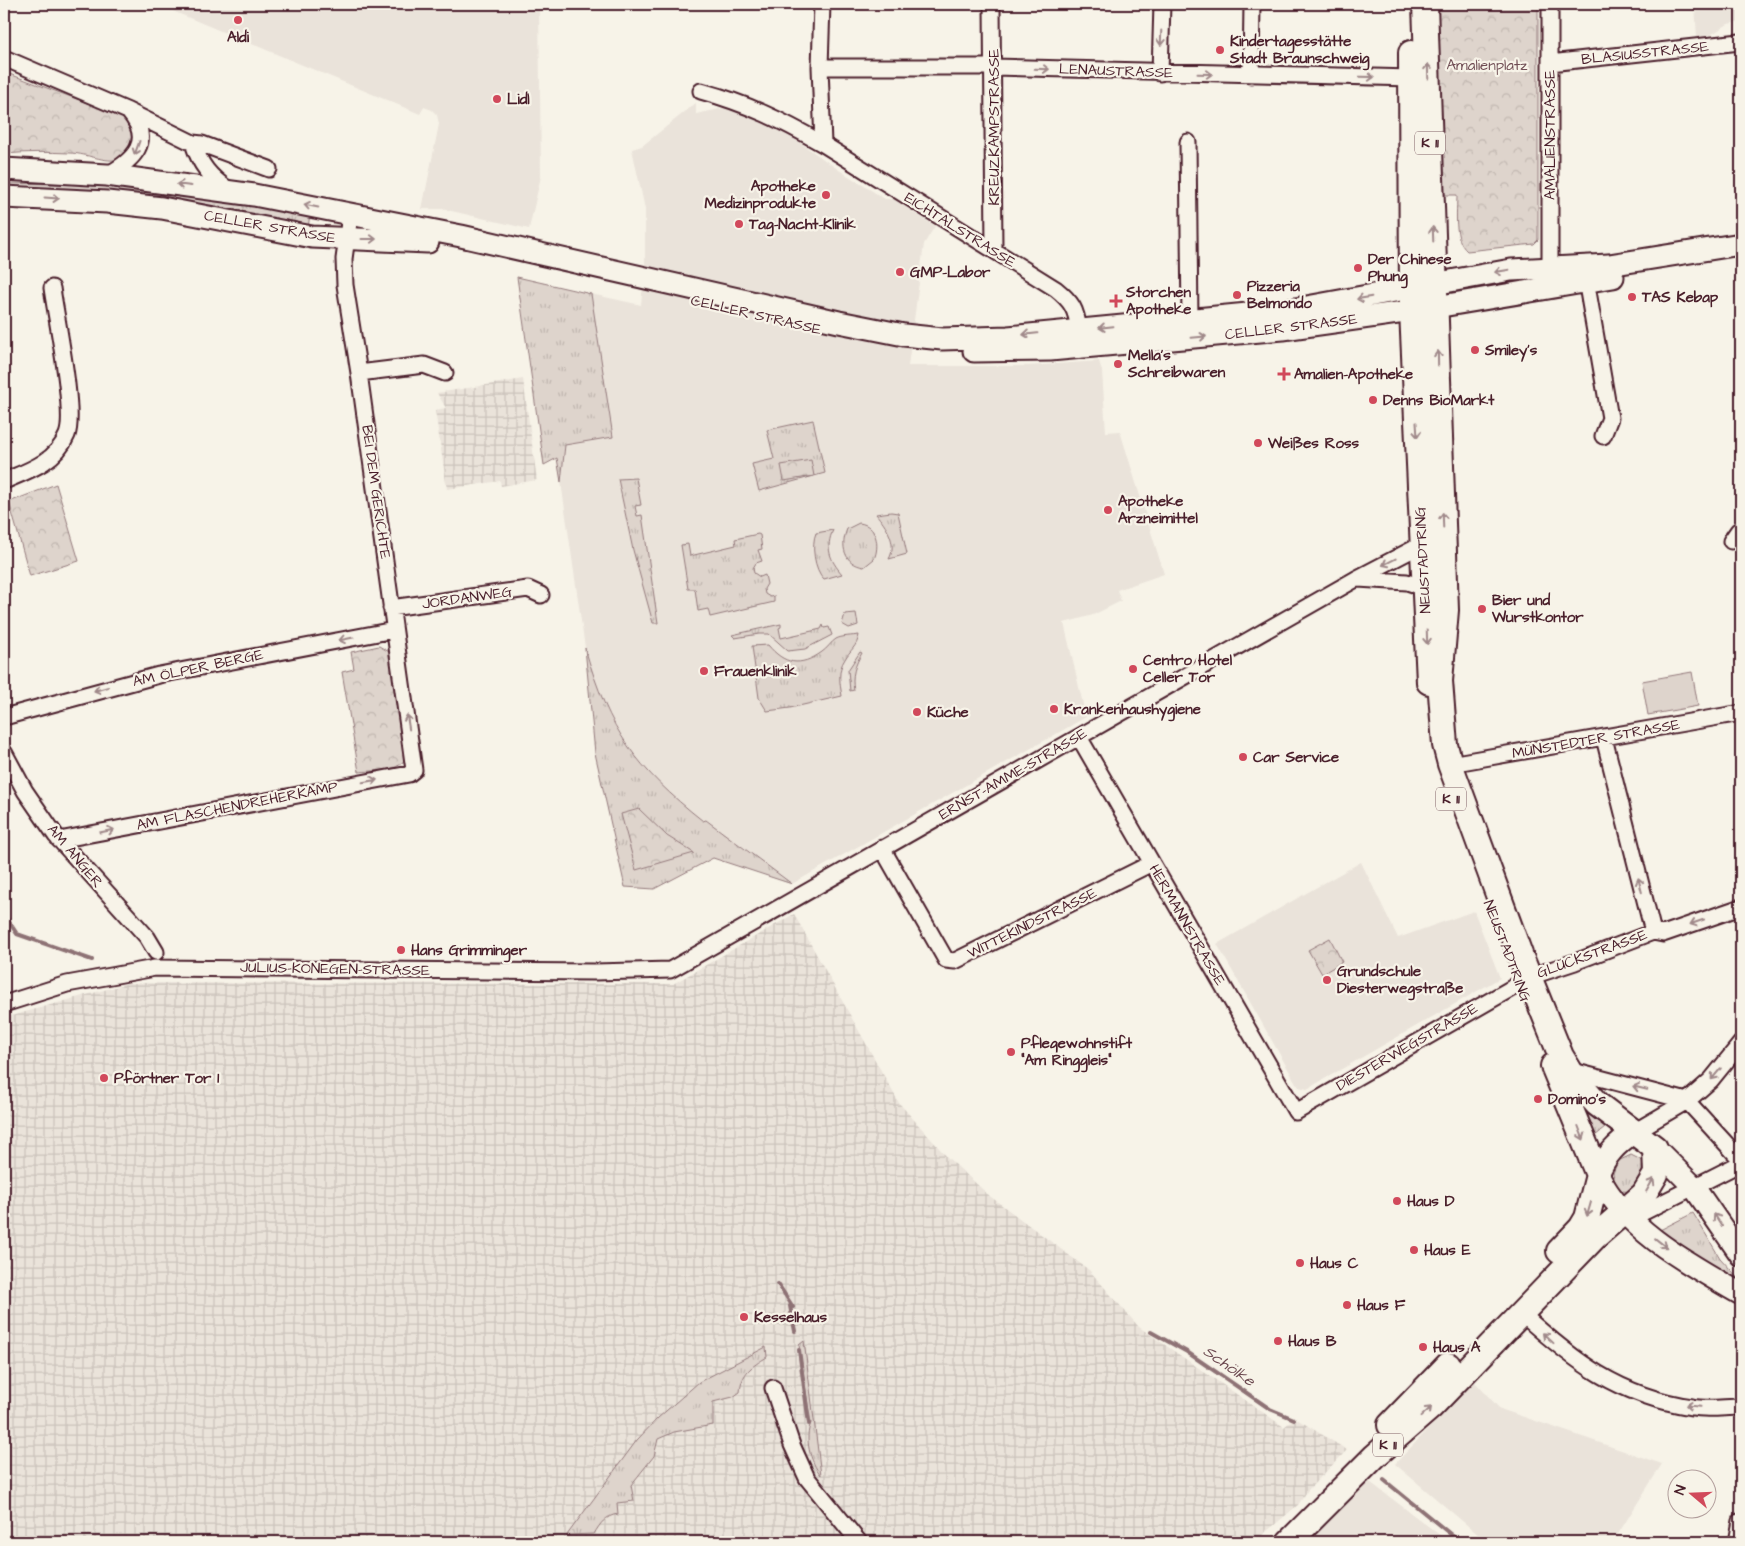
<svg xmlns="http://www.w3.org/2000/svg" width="1745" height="1546" viewBox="0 0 1745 1546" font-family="'Architects Daughter',sans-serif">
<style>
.built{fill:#eae3da}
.industrial{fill:url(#industrial-grid)}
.grass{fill:url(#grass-tufts);stroke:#947a7c}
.park{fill:url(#park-crowns);stroke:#947a7c}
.pitch{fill:#ded4cc;stroke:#947a7c}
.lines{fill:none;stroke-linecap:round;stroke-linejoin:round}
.stream{stroke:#8e7275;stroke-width:4}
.minor-casing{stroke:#4a1f2b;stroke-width:19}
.secondary-casing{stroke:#4a1f2b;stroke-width:25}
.primary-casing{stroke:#4a1f2b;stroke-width:28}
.minor{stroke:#f7f3e8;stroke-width:15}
.secondary{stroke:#f7f3e8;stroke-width:21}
.primary{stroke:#f7f3e8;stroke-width:24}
.oneway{stroke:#a0898a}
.poi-dot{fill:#d1495b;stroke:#f7f3e8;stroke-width:2}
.labels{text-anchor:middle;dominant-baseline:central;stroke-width:4.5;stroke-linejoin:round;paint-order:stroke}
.shield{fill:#f7f3e8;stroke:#7e5f64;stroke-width:1}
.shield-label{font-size:14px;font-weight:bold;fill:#4a1f2b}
.poi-label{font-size:15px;font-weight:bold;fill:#4a1f2b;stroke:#f7f3e8;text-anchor:start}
.street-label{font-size:15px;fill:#4a1f2b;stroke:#f7f3e8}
.park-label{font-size:15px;fill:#6f4c53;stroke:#f7f3e8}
.water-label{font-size:16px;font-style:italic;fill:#6c4950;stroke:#f7f3e8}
</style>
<defs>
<pattern id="industrial-grid" width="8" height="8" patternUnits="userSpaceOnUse" patternTransform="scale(1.25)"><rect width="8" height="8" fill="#eae3da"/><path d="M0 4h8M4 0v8" fill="none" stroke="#cac2bb"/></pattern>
<pattern id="grass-tufts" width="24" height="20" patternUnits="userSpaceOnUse" patternTransform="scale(1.25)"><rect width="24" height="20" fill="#ded4cc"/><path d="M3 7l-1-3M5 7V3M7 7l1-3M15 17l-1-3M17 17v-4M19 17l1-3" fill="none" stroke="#c0b6af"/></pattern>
<pattern id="park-crowns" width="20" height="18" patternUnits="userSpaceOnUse" patternTransform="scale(1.25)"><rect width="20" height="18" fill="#ded4cc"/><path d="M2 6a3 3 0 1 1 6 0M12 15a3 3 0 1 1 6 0" fill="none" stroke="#c0b6af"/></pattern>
</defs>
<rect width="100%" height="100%" fill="#f7f3e8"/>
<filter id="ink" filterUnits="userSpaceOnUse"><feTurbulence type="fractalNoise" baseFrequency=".02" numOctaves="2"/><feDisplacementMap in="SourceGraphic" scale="10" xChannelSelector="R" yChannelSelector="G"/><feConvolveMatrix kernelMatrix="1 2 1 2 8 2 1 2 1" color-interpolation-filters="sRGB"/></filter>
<g filter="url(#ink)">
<path class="built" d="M156,4H539L541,176L529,229L443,209H422L439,124L437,115L432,110L424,107L420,114Z
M1695,4H1741V21L1728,24L1706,38L1697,39Z
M696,103V114L729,107L789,135L839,170L885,199H893L935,226L924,244L908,366H1028L1099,361L1102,371L1106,432L1120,431L1164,574L1117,590L1121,601L1093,615L1064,623L1086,717L792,884L706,820L703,822L666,792L627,747L597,689L585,648L561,482L582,292L641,305L645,263V209L632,149L642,146Z
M1361,862L1398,938L1474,911L1500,978L1307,1089L1299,1087L1296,1083L1217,944Z
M1474,1381L1500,1409L1662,1464L1613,1542H1487L1395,1464Z
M1366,1479L1449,1542H1305Z"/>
<path class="industrial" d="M523,379L537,480L501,486L500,481L447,489L435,410L446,408L437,393Z
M794,914L899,1103L947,1157L991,1197L1089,1270L1139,1327L1284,1427L1295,1418L1347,1450L1308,1490L1298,1505L1254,1542H4V1018L129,983L673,984Z"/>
<path class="grass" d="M4,183L115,185L310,213L308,229L4,191Z
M517,277L591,294L613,437L565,445L561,482L557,458L544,465Z
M813,420L825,473L759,491L752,464L774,459L767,430Z
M636,478L641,505L635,506L637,516L642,515L658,623H653L633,550L618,479Z
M891,512L898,513L907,554L889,559C898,543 886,526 876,514Z
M859,523C877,525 880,546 874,559L864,567C844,564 840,546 847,529Z
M833,530C825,548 830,560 842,574L824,579C814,570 811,544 816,533Z
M758,534L760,535L762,549L758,550L762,561L756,563L753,568L754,573L760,577L765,575L767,584L764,589L765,594L770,597L774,596V602L710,617L708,609L698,611L695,589H688L681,545L688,544L690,556L736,545L735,539Z
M856,613L858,625L849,628L842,624L845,614Z
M781,624V627L779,628L781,638L821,629L823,625L824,628L829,627L832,635L805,649L788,651L769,634H759L735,638L732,635Z
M859,635C857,647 850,650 845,659C837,671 840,684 842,696L790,708L767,711L759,698L752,646L768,645C784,664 800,668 822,652C827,649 831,642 836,639C841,636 853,636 859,635Z
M585,648C609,731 636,768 703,821L706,820L792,884L713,858L654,889L625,887L595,753Z
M860,652L862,653C855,665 851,676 854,690L850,691L848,670Z
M1579,1096L1610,1124L1590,1140Z
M1631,1155L1643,1161L1647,1170L1632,1192L1623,1191L1616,1186L1613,1173L1618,1161Z
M1693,1213L1720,1258L1741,1281V1286L1658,1231Z
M804,1341L821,1475C810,1462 804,1438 811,1423L799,1345Z
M766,1347L767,1357C751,1367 742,1372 740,1392L733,1397L713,1402V1425L674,1432L658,1439L654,1456L631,1485L634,1501L617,1503L618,1514C605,1516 600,1524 594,1534L567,1535L637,1440L658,1418L699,1382Z"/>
<path class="park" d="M1433,4H1538V240L1534,244L1467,251C1453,239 1457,212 1457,195H1445L1442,179Z
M4,72L117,114L124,119L132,132C129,178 98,154 70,153C48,152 26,152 4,154Z
M811,460L814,476L784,481L781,465Z
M56,484L79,561L30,576L9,502Z
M379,646L391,653L406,755C403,773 373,770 359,772L342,672L354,669L351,652Z
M639,809L667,836L694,853L636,870L621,814Z
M1330,938L1342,962L1322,974L1308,950Z"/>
<path class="pitch" d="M1692,672L1698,706L1648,715L1642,681Z"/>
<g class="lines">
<path class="stream" d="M4,914L17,934L92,960
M778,1284L793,1307
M790,1306L795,1331
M1151,1332L1187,1352L1270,1409L1294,1419
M799,1350L809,1424
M1384,1480L1460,1542"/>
<g class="minor-casing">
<path id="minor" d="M822,4L820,67L823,144L1056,289C1072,302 1076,309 1079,330
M992,4L994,250
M1550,4V267
M4,58L128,111L193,143L202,144L269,169
M1550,63L1740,42
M820,67H994L1411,78
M1160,73L1162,4
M1251,75L1252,4
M701,91C748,104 781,120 823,144
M1188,142L1190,320
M193,143C200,165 210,177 229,190
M107,175C134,160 154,141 129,112
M1585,274L1610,418L1603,436
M359,373L424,365L445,373
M4,481C28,471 56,462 67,435C76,413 56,317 52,288
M1731,541L1738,531H1741
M1358,579L1407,582L1425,588
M391,608L528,589L541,595
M4,717L159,675L394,630
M1079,737L1296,1112L1519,984
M1604,738L1653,932
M4,752L25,791L56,836L147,937L156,952
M1450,764L1741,713
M59,840L409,774L414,770L359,373L345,285L344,259L350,215
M882,848L946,960L955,961L1152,863
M1529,977L1575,962L1653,932L1663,934L1741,907
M4,1004L67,984L155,968L595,972L670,970L1356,579L1423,544L1430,546
M1569,1070L1687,1101L1741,1160
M1634,1132L1687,1101L1711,1080L1741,1043
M1623,1212L1638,1215L1741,1163
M1521,1313C1574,1361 1618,1396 1692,1407C1707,1410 1725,1407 1741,1407
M773,1388L792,1445L807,1478L859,1542
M1737,1542L1741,1521"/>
</g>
<g class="secondary-casing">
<path id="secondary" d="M4,169L107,175L254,195L461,236L839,322L904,335L942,339L1008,337L1290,310L1511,270L1609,265L1741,244
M4,197L107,202L162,208L312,237L428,242
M974,351L1050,350L1283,329L1412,311L1613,277
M1634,1132C1617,1144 1605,1155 1598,1175C1626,1231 1689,1264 1741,1294
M1655,1148L1693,1186L1741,1255"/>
</g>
<g class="primary-casing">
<path id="primary" d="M1411,53L1412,311L1429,682
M1553,1066L1598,1175L1587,1218L1581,1228L1559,1251
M1390,1425L1448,1365
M1289,1542L1375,1456L1431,1407L1595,1237L1644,1194L1656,1174L1655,1148L1597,1104L1575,1079L1561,1056L1521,957L1450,764L1445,745L1440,681L1446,610L1425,4"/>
</g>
<use href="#minor" class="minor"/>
<use href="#secondary" class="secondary"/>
<use href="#primary" class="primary"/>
</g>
<defs><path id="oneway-shaft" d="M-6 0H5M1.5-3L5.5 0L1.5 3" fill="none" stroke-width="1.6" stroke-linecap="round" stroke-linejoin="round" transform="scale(1.25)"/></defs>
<g class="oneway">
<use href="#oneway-shaft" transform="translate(1161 38) rotate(92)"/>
<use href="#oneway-shaft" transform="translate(1042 69) rotate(2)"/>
<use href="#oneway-shaft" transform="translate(1428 71) rotate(-92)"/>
<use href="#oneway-shaft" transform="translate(1205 74) rotate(1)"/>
<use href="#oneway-shaft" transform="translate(1367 77) rotate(1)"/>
<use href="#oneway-shaft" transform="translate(137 148) rotate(110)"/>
<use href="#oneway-shaft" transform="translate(184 185) rotate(-173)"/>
<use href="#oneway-shaft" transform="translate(52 198) rotate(4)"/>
<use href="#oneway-shaft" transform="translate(311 206) rotate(-169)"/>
<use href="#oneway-shaft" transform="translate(1433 234) rotate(-92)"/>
<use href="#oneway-shaft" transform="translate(369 239)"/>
<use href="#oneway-shaft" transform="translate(1502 271) rotate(170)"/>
<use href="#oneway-shaft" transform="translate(1364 298) rotate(170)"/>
<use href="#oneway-shaft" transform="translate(1106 327) rotate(174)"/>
<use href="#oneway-shaft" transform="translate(1030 334) rotate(174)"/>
<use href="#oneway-shaft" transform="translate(1199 337) rotate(-5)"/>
<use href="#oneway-shaft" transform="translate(1438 358) rotate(-91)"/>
<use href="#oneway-shaft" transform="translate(1417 430) rotate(86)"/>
<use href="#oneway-shaft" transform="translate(1443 520) rotate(-92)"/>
<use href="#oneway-shaft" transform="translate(1389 562) rotate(153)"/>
<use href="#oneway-shaft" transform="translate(1427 637) rotate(88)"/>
<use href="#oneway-shaft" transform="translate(346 639) rotate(169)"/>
<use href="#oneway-shaft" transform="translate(101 689) rotate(164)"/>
<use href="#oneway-shaft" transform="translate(408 722) rotate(-99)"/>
<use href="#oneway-shaft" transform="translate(370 781) rotate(-10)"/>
<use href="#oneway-shaft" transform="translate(107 831) rotate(-11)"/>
<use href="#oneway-shaft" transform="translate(1640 885) rotate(-104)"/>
<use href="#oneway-shaft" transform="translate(1697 922) rotate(161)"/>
<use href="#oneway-shaft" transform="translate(1716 1074) rotate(130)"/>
<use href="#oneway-shaft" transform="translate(1640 1088) rotate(-166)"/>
<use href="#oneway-shaft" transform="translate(1581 1133) rotate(69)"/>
<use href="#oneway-shaft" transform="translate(1650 1185) rotate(-60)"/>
<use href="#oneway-shaft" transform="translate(1589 1209) rotate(106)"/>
<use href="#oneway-shaft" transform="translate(1718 1220) rotate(-123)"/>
<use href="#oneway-shaft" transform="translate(1661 1243) rotate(38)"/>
<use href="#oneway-shaft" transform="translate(1548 1338) rotate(-137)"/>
<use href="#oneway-shaft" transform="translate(1693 1406) rotate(-174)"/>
<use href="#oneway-shaft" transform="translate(1426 1412) rotate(-43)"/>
</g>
</g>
<g class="poi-dot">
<circle cx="238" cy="20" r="5"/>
<circle cx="1220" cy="50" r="5"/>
<circle cx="497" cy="99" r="5"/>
<circle cx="826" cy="195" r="5"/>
<circle cx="739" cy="224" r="5"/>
<circle cx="1358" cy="268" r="5"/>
<circle cx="900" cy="272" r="5"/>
<circle cx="1237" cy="295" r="5"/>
<circle cx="1632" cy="297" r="5"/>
<path d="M1113.5 293.5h5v5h5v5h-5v5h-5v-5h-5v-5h5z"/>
<circle cx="1475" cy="350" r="5"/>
<circle cx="1118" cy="364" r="5"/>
<path d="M1281.5 366.5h5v5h5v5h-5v5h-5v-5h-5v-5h5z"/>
<circle cx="1373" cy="400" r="5"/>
<circle cx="1258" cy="443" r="5"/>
<circle cx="1108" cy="510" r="5"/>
<circle cx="1482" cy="609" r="5"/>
<circle cx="1133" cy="669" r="5"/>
<circle cx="704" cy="671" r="5"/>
<circle cx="1054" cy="709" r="5"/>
<circle cx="917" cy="712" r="5"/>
<circle cx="1243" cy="757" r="5"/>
<circle cx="401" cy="950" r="5"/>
<circle cx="1327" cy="980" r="5"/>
<circle cx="1011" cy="1052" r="5"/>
<circle cx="104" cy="1078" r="5"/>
<circle cx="1538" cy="1099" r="5"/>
<circle cx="1397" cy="1201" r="5"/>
<circle cx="1414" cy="1250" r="5"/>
<circle cx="1300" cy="1263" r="5"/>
<circle cx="1347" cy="1305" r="5"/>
<circle cx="744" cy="1317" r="5"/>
<circle cx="1278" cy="1341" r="5"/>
<circle cx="1423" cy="1347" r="5"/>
</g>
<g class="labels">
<g class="shield">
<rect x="1415" y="131.5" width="30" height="23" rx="4"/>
<rect x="1436" y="787.5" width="30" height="23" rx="4"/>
<rect x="1373" y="1433.5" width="30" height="23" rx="4"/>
</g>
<g class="shield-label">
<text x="1430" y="143">K 11</text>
<text x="1451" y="799">K 11</text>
<text x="1388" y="1445">K 11</text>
</g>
<g class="poi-label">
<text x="238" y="37" text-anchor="middle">Aldi</text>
<text x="1230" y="41">Kindertagesstätte<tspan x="1230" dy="17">Stadt Braunschweig</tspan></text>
<text x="507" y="99">Lidl</text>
<text x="816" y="186" text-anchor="end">Apotheke<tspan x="816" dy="17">Medizinprodukte</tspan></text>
<text x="749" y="224">Tag-Nacht-Klinik</text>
<text x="1368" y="259">Der Chinese<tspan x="1368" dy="17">Phung</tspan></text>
<text x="910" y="272">GMP-Labor</text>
<text x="1247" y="286">Pizzeria<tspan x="1247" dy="17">Belmondo</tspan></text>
<text x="1126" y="292">Storchen<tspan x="1126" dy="17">Apotheke</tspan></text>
<text x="1642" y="297">TAS Kebap</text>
<text x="1485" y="350">Smiley's</text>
<text x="1128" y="355">Mella's<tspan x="1128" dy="17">Schreibwaren</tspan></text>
<text x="1294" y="374">Amalien-Apotheke</text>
<text x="1383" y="400">Denns BioMarkt</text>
<text x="1268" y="443">Weißes Ross</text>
<text x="1118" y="501">Apotheke<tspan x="1118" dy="17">Arzneimittel</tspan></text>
<text x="1492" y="600">Bier und<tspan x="1492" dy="17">Wurstkontor</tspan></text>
<text x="1143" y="660">Centro Hotel<tspan x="1143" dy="17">Celler Tor</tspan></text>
<text x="714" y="671">Frauenklinik</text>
<text x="1064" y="709">Krankenhaushygiene</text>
<text x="927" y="712">Küche</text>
<text x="1253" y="757">Car Service</text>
<text x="411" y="950">Hans Grimminger</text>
<text x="1337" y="971">Grundschule<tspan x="1337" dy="17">Diesterwegstraße</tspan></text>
<text x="1021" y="1043">Pflegewohnstift<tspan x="1021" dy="17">"Am Ringgleis"</tspan></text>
<text x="114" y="1078">Pförtner Tor 1</text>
<text x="1548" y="1099">Domino's</text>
<text x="1407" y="1201">Haus D</text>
<text x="1424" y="1250">Haus E</text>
<text x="1310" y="1263">Haus C</text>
<text x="1357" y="1305">Haus F</text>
<text x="754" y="1317">Kesselhaus</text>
<text x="1288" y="1341">Haus B</text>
<text x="1433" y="1347">Haus A</text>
</g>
<g class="street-label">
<text transform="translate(1645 53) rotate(-6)">BLASIUSSTRASSE</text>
<text transform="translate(1116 71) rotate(2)">LENAUSTRASSE</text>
<text transform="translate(994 127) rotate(-90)">KREUZKAMPSTRASSE</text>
<text transform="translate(1550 135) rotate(-90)">AMALIENSTRASSE</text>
<text transform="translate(270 227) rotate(10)">CELLER STRASSE</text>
<text transform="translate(960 230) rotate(32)">EICHTALSTRASSE</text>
<text transform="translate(756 315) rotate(13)">CELLER STRASSE</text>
<text transform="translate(1291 327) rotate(-7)">CELLER STRASSE</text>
<text transform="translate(376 492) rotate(82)">BEI DEM GERICHTE</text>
<text transform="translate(1423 560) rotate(-93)">NEUSTADTRING</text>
<text transform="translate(467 598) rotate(-8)">JORDANWEG</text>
<text transform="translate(198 668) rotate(-12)">AM ÖLPER BERGE</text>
<text transform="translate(1596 739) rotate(-10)">MÜNSTEDTER STRASSE</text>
<text transform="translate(1013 774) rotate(-30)">ERNST-AMME-STRASSE</text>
<text transform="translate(237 806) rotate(-11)">AM FLASCHENDREHERKAMP</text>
<text transform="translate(75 856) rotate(50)">AM ANGER</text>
<text transform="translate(1032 923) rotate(-26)">WITTEKINDSTRASSE</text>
<text transform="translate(1187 925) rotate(60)">HERMANNSTRASSE</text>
<text transform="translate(1507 951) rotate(69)">NEUSTADTRING</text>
<text transform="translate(1592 954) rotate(-20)">GLÜCKSTRASSE</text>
<text transform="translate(335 969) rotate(1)">JULIUS-KONEGEN-STRASSE</text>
<text transform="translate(1407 1047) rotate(-30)">DIESTERWEGSTRASSE</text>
</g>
<g class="park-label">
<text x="1487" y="65">Amalienplatz</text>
</g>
<g class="water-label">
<text transform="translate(1229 1366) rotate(35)">Schölke</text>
</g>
</g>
<rect width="1745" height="1546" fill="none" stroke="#f7f3e8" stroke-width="20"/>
<rect x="10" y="10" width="1725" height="1526" fill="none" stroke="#4a1f2b" stroke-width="2" filter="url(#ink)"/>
<g transform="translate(1692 1494) rotate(289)"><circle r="24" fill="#f7f3e8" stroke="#b29e9c"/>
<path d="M0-4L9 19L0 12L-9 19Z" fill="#d1495b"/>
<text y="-8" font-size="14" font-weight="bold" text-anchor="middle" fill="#4a1f2b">N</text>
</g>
</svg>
